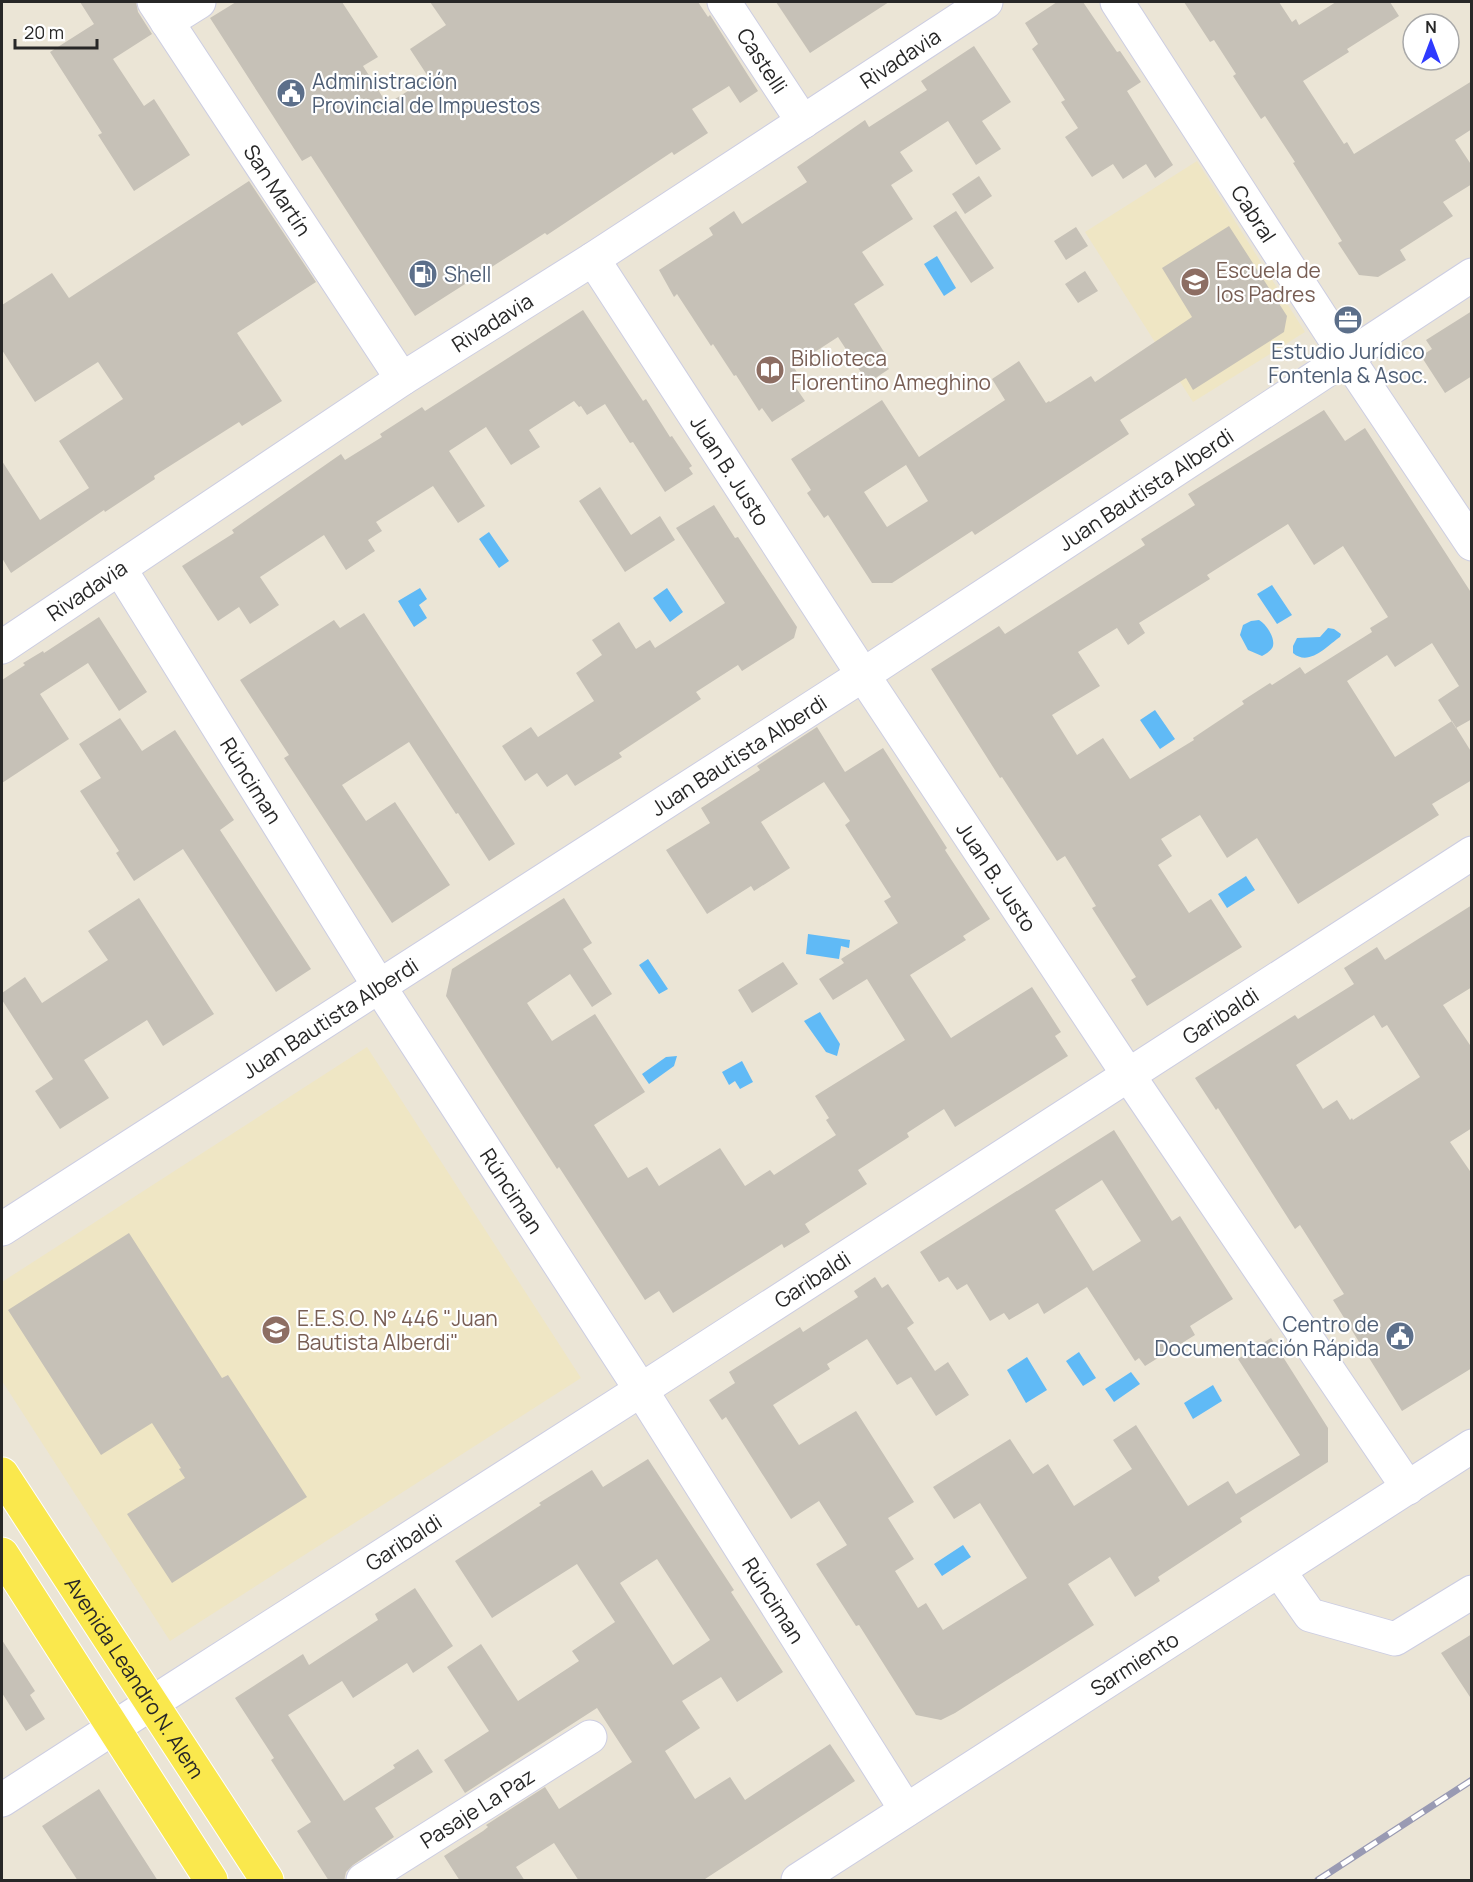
<svg xmlns="http://www.w3.org/2000/svg" width="1473" height="1882" viewBox="0 0 1473 1882" font-family="Manrope,sans-serif">
<style>
.education{fill:#efe6c4}
.water{fill:#60baf6}
.building{fill:#c6c1b7;fill-rule:evenodd}
.lines{fill:none;stroke-linecap:round;stroke-linejoin:round}
.minor-casing{stroke:#cccde2;stroke-width:35}
.major-casing{stroke:#fff;stroke-width:35}
.minor{stroke:#fff;stroke-width:33}
.major{stroke:#fae84d;stroke-width:33}
.rail-casing{stroke:#999ab3;stroke-width:7}
.rail{stroke:#fff;stroke-width:4.5;stroke-dasharray:14;stroke-linecap:butt}
.labels{text-anchor:middle;dominant-baseline:central;stroke-width:4.5;stroke-linejoin:round;paint-order:stroke}
.street-label{font-size:21px;fill:#272727;stroke:#fff}
.service-label{font-size:21px;fill:#4e5e75;stroke:#fff;text-anchor:start}
.education-label{font-size:21px;fill:#785e54;stroke:#fff;text-anchor:start}
</style>
<rect width="100%" height="100%" fill="#ebe5d6"/>
<path class="education" d="M1197,161L1305,332L1193,402L1085,232Z
M367,1047L581,1378L170,1641L2,1381V1282Z"/>
<path class="water" d="M937,256L956,288L944,296L924,264Z
M489,532L509,561L499,568L479,539Z
M1272,585L1292,615L1277,624L1257,594Z
M420,588L427,599L419,605L427,618L414,627L398,601Z
M667,588L683,612L670,622L653,598Z
M1259,620C1266,624 1275,637 1273,646C1272,650 1266,654 1262,656L1248,650L1240,635L1243,625L1251,621Z
M1328,628L1334,629L1341,634L1340,637C1327,646 1309,667 1293,653V646L1297,638L1320,637Z
M1155,710L1175,739L1160,749L1140,720Z
M1246,876L1255,890L1227,908L1218,894Z
M808,934L850,940L849,948L841,946L839,959L806,954Z
M648,959L668,989L659,994L639,965Z
M820,1012L840,1044L837,1056L826,1052L804,1021Z
M677,1056L674,1066L649,1084L642,1074L666,1057Z
M742,1061L753,1082L740,1089L735,1081L729,1085L722,1072Z
M1079,1352L1096,1378L1083,1386L1066,1361Z
M1027,1357L1047,1390L1026,1403L1007,1370Z
M1131,1372L1140,1384L1114,1402L1105,1389Z
M1213,1385L1222,1401L1193,1419L1184,1403Z
M963,1545L971,1557L942,1576L934,1564Z"/>
<path class="building" d="M80,2H136L138,12L152,34L113,59L144,106L154,99L190,155L134,191L98,135L102,133L50,52L94,24Z
M236,2H342L378,57L363,66L387,104L429,78L410,49L446,25L430,2H698L708,17L710,15L758,91L740,103L729,86L692,109L708,133L674,155L672,152L547,235L545,233L415,316L311,156L302,161L210,18Z
M776,2H889L810,53Z
M1057,2H1083L1117,52L1120,51L1141,82L1127,91L1173,165L1155,178L1146,164L1123,179L1113,164L1092,177L1065,137L1078,128L1061,102L1065,100L1032,49L1038,44L1025,23Z
M1184,2H1279L1292,22L1296,19L1299,25L1336,2H1390L1399,16L1347,49L1349,52L1303,81L1344,144L1347,142L1354,154L1472,81V129L1455,140L1472,166V184L1443,202L1453,216L1400,250L1406,260L1378,277L1359,275L1338,243L1342,241L1293,163L1295,162L1265,116L1261,119L1233,76L1236,74L1214,40L1210,42Z
M974,46L1011,102L982,121L1001,149L976,165L948,121L900,152L913,171L891,185L913,219L862,252L884,285L854,304L884,352L879,355L889,369L868,383L838,337L793,366L798,374L790,379L805,401L772,422L762,408L759,411L736,375L734,376L713,344L711,346L677,294L674,297L659,270L713,235L709,228L734,211L742,224L807,182L797,167L865,120L869,127L927,90L921,81Z
M979,176L992,196L965,214L952,194Z
M249,181L316,282L237,333L282,401L242,426L239,422L154,476L155,479L105,512L104,510L11,573L2,558V461L40,520L89,488L59,441L123,399L98,362L35,402L2,350V305L52,273L69,298Z
M956,211L994,268L971,283L933,226Z
M1229,226L1287,316L1284,332L1193,390L1186,378L1120,420L1129,434L975,535L972,531L892,583H872L828,515L824,518L807,493L811,490L791,459L882,400L919,457L1005,400L992,379L1019,361L1046,403L1049,401L1050,402L1091,376L1095,382L1192,317L1162,268ZM909,463L906,465L928,501L887,527L864,492Z
M1076,227L1088,246L1066,260L1054,241Z
M1085,271L1098,291L1078,303L1065,284Z
M583,310L643,401L646,399L670,437L672,436L692,466L689,468L693,474L665,492L633,442L630,443L605,404L587,415L581,406L579,407L574,401L529,430L540,447L511,465L486,427L449,451L485,506L458,523L433,486L376,522L382,531L368,540L375,551L346,570L324,535L260,577L279,605L250,624L239,607L218,621L182,566L234,533L232,530L341,454L345,460L382,437L380,434L422,407L425,411Z
M1472,311V376L1445,393L1421,356L1432,349L1426,340Z
M1324,410L1345,441L1365,428L1472,594V719L1456,728L1438,700L1459,686L1432,643L1395,667L1387,655L1347,681L1395,757L1452,721L1472,753V780L1432,804L1439,815L1298,904L1257,838L1227,858L1200,815L1161,839L1172,856L1158,865L1189,913L1211,899L1242,947L1147,1006L1131,980L1136,977L1092,908L1096,906L1065,856L1057,861L1002,777L1000,778L931,669L999,626L1005,634L1145,545L1141,539L1195,505L1188,494ZM1288,524L1314,565L1343,546L1388,617L1370,628L1372,632L1305,674L1300,667L1272,685L1270,683L1242,701L1244,704L1193,738L1194,740L1130,779L1103,738L1077,755L1052,715L1100,686L1078,652L1117,628L1128,645L1145,633L1139,623L1210,579L1207,575Z
M600,487L631,535L660,516L675,540L625,572L579,501Z
M714,505L735,538L738,537L797,627L794,638L742,671L738,665L696,692L701,699L619,753L622,757L575,786L567,774L547,787L537,773L525,781L502,746L531,727L538,737L594,701L576,673L602,655L592,640L619,622L636,649L650,640L655,648L725,603L676,528Z
M364,613L515,844L489,861L458,813L456,814L409,742L342,785L366,821L395,802L450,885L392,923L284,758L289,755L240,680L334,620L340,628Z
M99,617L147,692L119,711L88,663L40,694L69,739L2,783V680L25,665L23,663L43,651L44,653Z
M120,718L142,751L175,730L234,820L220,830L311,969L276,992L183,849L134,881L116,853L119,851L80,791L101,778L79,744Z
M817,727L845,772L883,748L947,848L945,850L990,919L963,936L966,940L910,975L951,1038L1032,987L1061,1032L1055,1036L1068,1056L955,1127L944,1109L907,1133L909,1137L858,1170L867,1184L805,1224L810,1232L784,1248L782,1244L673,1313L659,1291L645,1300L559,1167L557,1169L493,1070L446,996L452,969L564,898L592,943L583,949L612,994L592,1007L570,974L527,1003L552,1041L595,1014L645,1092L594,1125L628,1178L647,1167L659,1186L720,1148L745,1186L770,1170L774,1175L836,1135L826,1120L829,1118L815,1096L905,1040L867,979L833,1000L819,979L844,963L841,959L898,923L884,901L891,897L845,825L850,821L824,782L761,822L790,868L754,891L751,886L707,914L666,850L710,823L701,808L760,770L757,766Z
M139,898L214,1014L163,1046L147,1020L84,1060L109,1098L60,1129L35,1091L53,1079L2,1000V993L25,977L42,1003L108,960L88,931Z
M1472,905V987L1443,1005L1472,1048V1128L1450,1142L1472,1174V1368L1402,1411L1333,1300L1344,1294L1300,1225L1295,1229L1218,1108L1216,1110L1195,1078L1295,1015L1298,1019L1354,984L1344,968L1377,947L1385,960ZM1374,1015L1382,1028L1387,1025L1420,1077L1353,1120L1352,1118L1350,1120L1337,1100L1323,1109L1296,1065Z
M783,962L798,984L752,1013L738,990Z
M1114,1130L1172,1221L1180,1216L1233,1299L1190,1326L1195,1335L1145,1366L1139,1358L1135,1361L1087,1287L1044,1314L1038,1303L1009,1320L1004,1313L990,1321L967,1284L957,1290L948,1277L939,1282L920,1252ZM1102,1180L1141,1241L1093,1271L1055,1210Z
M129,1233L222,1378L228,1375L307,1497L172,1583L127,1514L185,1478L179,1469L181,1468L152,1423L101,1455L8,1310Z
M875,1277L882,1288L888,1284L914,1323L907,1328L935,1371L948,1362L969,1395L936,1416L911,1377L897,1385L867,1339L827,1364L830,1369L773,1405L799,1445L856,1411L914,1502L888,1518L914,1559L895,1571L918,1608L926,1603L943,1630L1027,1578L980,1503L954,1519L933,1487L1010,1439L1033,1474L1048,1464L1074,1506L1132,1469L1113,1440L1136,1425L1188,1506L1228,1481L1236,1494L1300,1455L1238,1359L1271,1338L1328,1428V1462L1240,1518L1242,1522L1158,1577L1160,1581L1135,1597L1110,1557L1068,1584L1094,1625L955,1713L941,1720L916,1715L859,1625L856,1626L816,1564L847,1545L819,1501L791,1519L726,1417L722,1420L709,1400L735,1383L729,1372L800,1327L803,1332L858,1297L854,1291Z
M648,1459L734,1590L731,1592L783,1672L737,1702L721,1677L682,1701L700,1728L665,1751L695,1799L730,1777L745,1800L830,1744L855,1781L702,1881H579L554,1843L516,1867L525,1881H460L444,1856L483,1831L488,1827L486,1825L545,1787L559,1809L632,1762L597,1708L465,1793L444,1760L489,1731L447,1667L481,1644L518,1701L579,1661L572,1651L615,1622L577,1564L492,1618L455,1561L541,1505L539,1503L592,1470L603,1487ZM657,1559L710,1640L673,1665L620,1583Z
M415,1588L453,1646L413,1673L407,1663L353,1698L342,1681L288,1715L344,1801L395,1768L393,1765L418,1749L433,1772L375,1808L394,1837L353,1865L346,1872L344,1881H329L297,1831L311,1822L271,1760L274,1758L235,1698L303,1654L309,1665L378,1620L375,1614Z
M1472,1634V1700L1441,1653Z
M2,1640L35,1691L30,1695L45,1719L26,1731L2,1693Z
M99,1789L158,1881H78L42,1826Z"/>
<g class="lines">
<g class="minor-casing">
<g id="minor">
<path id="s1" d="M154,2L402,379"/>
<path id="s2" d="M724,2L803,122"/>
<path id="s3" d="M1117,2L1346,356L1472,544"/>
<path d="M167,22L199,2"/>
<path id="s4" d="M593,259L863,675L1129,1076L1408,1488"/>
<path id="s5" d="M120,569L379,986L641,1390L906,1810"/>
<path id="s6" d="M2,647L402,379L593,259L986,2"/>
<path id="s7" d="M2,1229L863,675L1472,275"/>
<path d="M1279,1571L1310,1615L1395,1639L1472,1592"/>
<path id="s8" d="M2,1800L152,1703L641,1390L1472,853"/>
<path id="s9" d="M363,1880L590,1737"/>
<path id="s10" d="M798,1880L1472,1446"/>
</g>
</g>
<g class="major-casing">
<g id="major">
<path id="s11" d="M2,1474L267,1880"/>
<path d="M2,1554L211,1880"/>
</g>
</g>
<use href="#minor" class="minor"/>
<use href="#major" class="major"/>
<g class="rail-casing">
<path id="rail" d="M1318,1880L1472,1780"/>
</g>
<use href="#rail" class="rail"/>
</g>
<defs>
<g id="civic-disc" transform="scale(1.5)"><circle r="9.5" fill="#5c6f8a" stroke="#fff"/><path d="M-.6-6.5H3V-4.5H.6V-3L4-1V1h2V6H-6V1h2V-1L-.6-3ZM-1.2 2.5V6h2.4V2.5Z" fill="#fff"/></g>
<g id="fuel-disc" transform="scale(1.5)"><circle r="9.5" fill="#5c6f8a" stroke="#fff"/><path d="M-5.5-6h7V0h2V4h1.3V-2.5L3-4.5l.8-.8L6-3V5H2.5V1h-1V6h-7ZM-4.2-4.7v3.2H.2V-4.7Z" fill="#fff"/></g>
<g id="school-disc" transform="scale(1.5)"><circle r="9.5" fill="#8d6e63" stroke="#fff"/><path d="M0-5L7-2L0 1L-7-2ZM-4 1L0 2.5L4 1V4Q0 6-4 4Z" fill="#fff"/></g>
<g id="office-disc" transform="scale(1.5)"><circle r="9.5" fill="#5c6f8a" stroke="#fff"/><path d="M-6-3h4V-5.5h4V-3h4V5H-6ZM-1-4.5V-3h2v-1.5ZM-6 0V1H6V0Z" fill="#fff"/></g>
<g id="library-disc" transform="scale(1.5)"><circle r="9.5" fill="#8d6e63" stroke="#fff"/><path d="M-6-4Q-3-5.5-.7-3.5V5Q-3 3-6 4ZM6-4Q3-5.5 .7-3.5V5Q3 3 6 4Z" fill="#fff"/></g>
</defs>
<g fill-rule="evenodd">
<use href="#civic-disc" x="291" y="93"/>
<use href="#fuel-disc" x="423" y="274"/>
<use href="#school-disc" x="1195" y="282"/>
<use href="#office-disc" x="1348" y="320"/>
<use href="#library-disc" x="770" y="370"/>
<use href="#school-disc" x="276" y="1330"/>
<use href="#civic-disc" x="1400" y="1336"/>
</g>
<g class="labels">
<g class="street-label">
<text stroke="none"><textPath href="#s6" startOffset="1074">Rivadavia</textPath></text>
<text stroke="none"><textPath href="#s2" startOffset="70">Castelli</textPath></text>
<text stroke="none"><textPath href="#s1" startOffset="225">San Martín</textPath></text>
<text stroke="none"><textPath href="#s3" startOffset="252">Cabral</textPath></text>
<text stroke="none"><textPath href="#s6" startOffset="588">Rivadavia</textPath></text>
<text stroke="none"><textPath href="#s4" startOffset="252">Juan B. Justo</textPath></text>
<text stroke="none"><textPath href="#s7" startOffset="1362">Juan Bautista Alberdi</textPath></text>
<text stroke="none"><textPath href="#s6" startOffset="102">Rivadavia</textPath></text>
<text stroke="none"><textPath href="#s7" startOffset="876">Juan Bautista Alberdi</textPath></text>
<text stroke="none"><textPath href="#s5" startOffset="249">Rúnciman</textPath></text>
<text stroke="none"><textPath href="#s4" startOffset="738">Juan B. Justo</textPath></text>
<text stroke="none"><textPath href="#s8" startOffset="1449">Garibaldi</textPath></text>
<text stroke="none"><textPath href="#s7" startOffset="390">Juan Bautista Alberdi</textPath></text>
<text stroke="none"><textPath href="#s5" startOffset="735">Rúnciman</textPath></text>
<text stroke="none"><textPath href="#s8" startOffset="963">Garibaldi</textPath></text>
<text stroke="none"><textPath href="#s8" startOffset="477">Garibaldi</textPath></text>
<text stroke="none"><textPath href="#s5" startOffset="1221">Rúnciman</textPath></text>
<text stroke="none"><textPath href="#s10" startOffset="400">Sarmiento</textPath></text>
<text stroke="none"><textPath href="#s11" startOffset="243">Avenida Leandro N. Alem</textPath></text>
<text stroke="none"><textPath href="#s9" startOffset="135">Pasaje La Paz</textPath></text>
</g>
<g class="service-label">
<text x="312" y="81">Administración<tspan x="312" dy="24">Provincial de Impuestos</tspan></text>
<text x="444" y="274">Shell</text>
<text x="1348" y="351" text-anchor="middle">Estudio Jurídico<tspan x="1348" dy="24">Fontenla &amp; Asoc.</tspan></text>
<text x="1379" y="1324" text-anchor="end">Centro de<tspan x="1379" dy="24">Documentación Rápida</tspan></text>
</g>
<g class="education-label">
<text x="1216" y="270">Escuela de<tspan x="1216" dy="24">los Padres</tspan></text>
<text x="791" y="358">Biblioteca<tspan x="791" dy="24">Florentino Ameghino</tspan></text>
<text x="297" y="1318">E.E.S.O. N° 446 "Juan<tspan x="297" dy="24">Bautista Alberdi"</tspan></text>
</g>
</g>
<rect width="1473" height="1882" fill="none" stroke="#272727" stroke-width="6"/>
<g transform="translate(1431 42)"><circle r="28" fill="#ffffff" stroke="#a9a9a9" stroke-width="1.5"/>
<path d="M0-4.5L10 22L0 15L-10 22Z" fill="#2f3aff"/>
<text y="-9" font-size="16" font-weight="bold" text-anchor="middle" fill="#272727">N</text>
</g>
<path d="M15 39v9h82v-9" fill="none" stroke="#272727" stroke-width="3"/>
<text x="24" y="39" font-size="18" fill="#272727" stroke="#ffffff" stroke-width="4.5" paint-order="stroke">20 m</text>
</svg>
